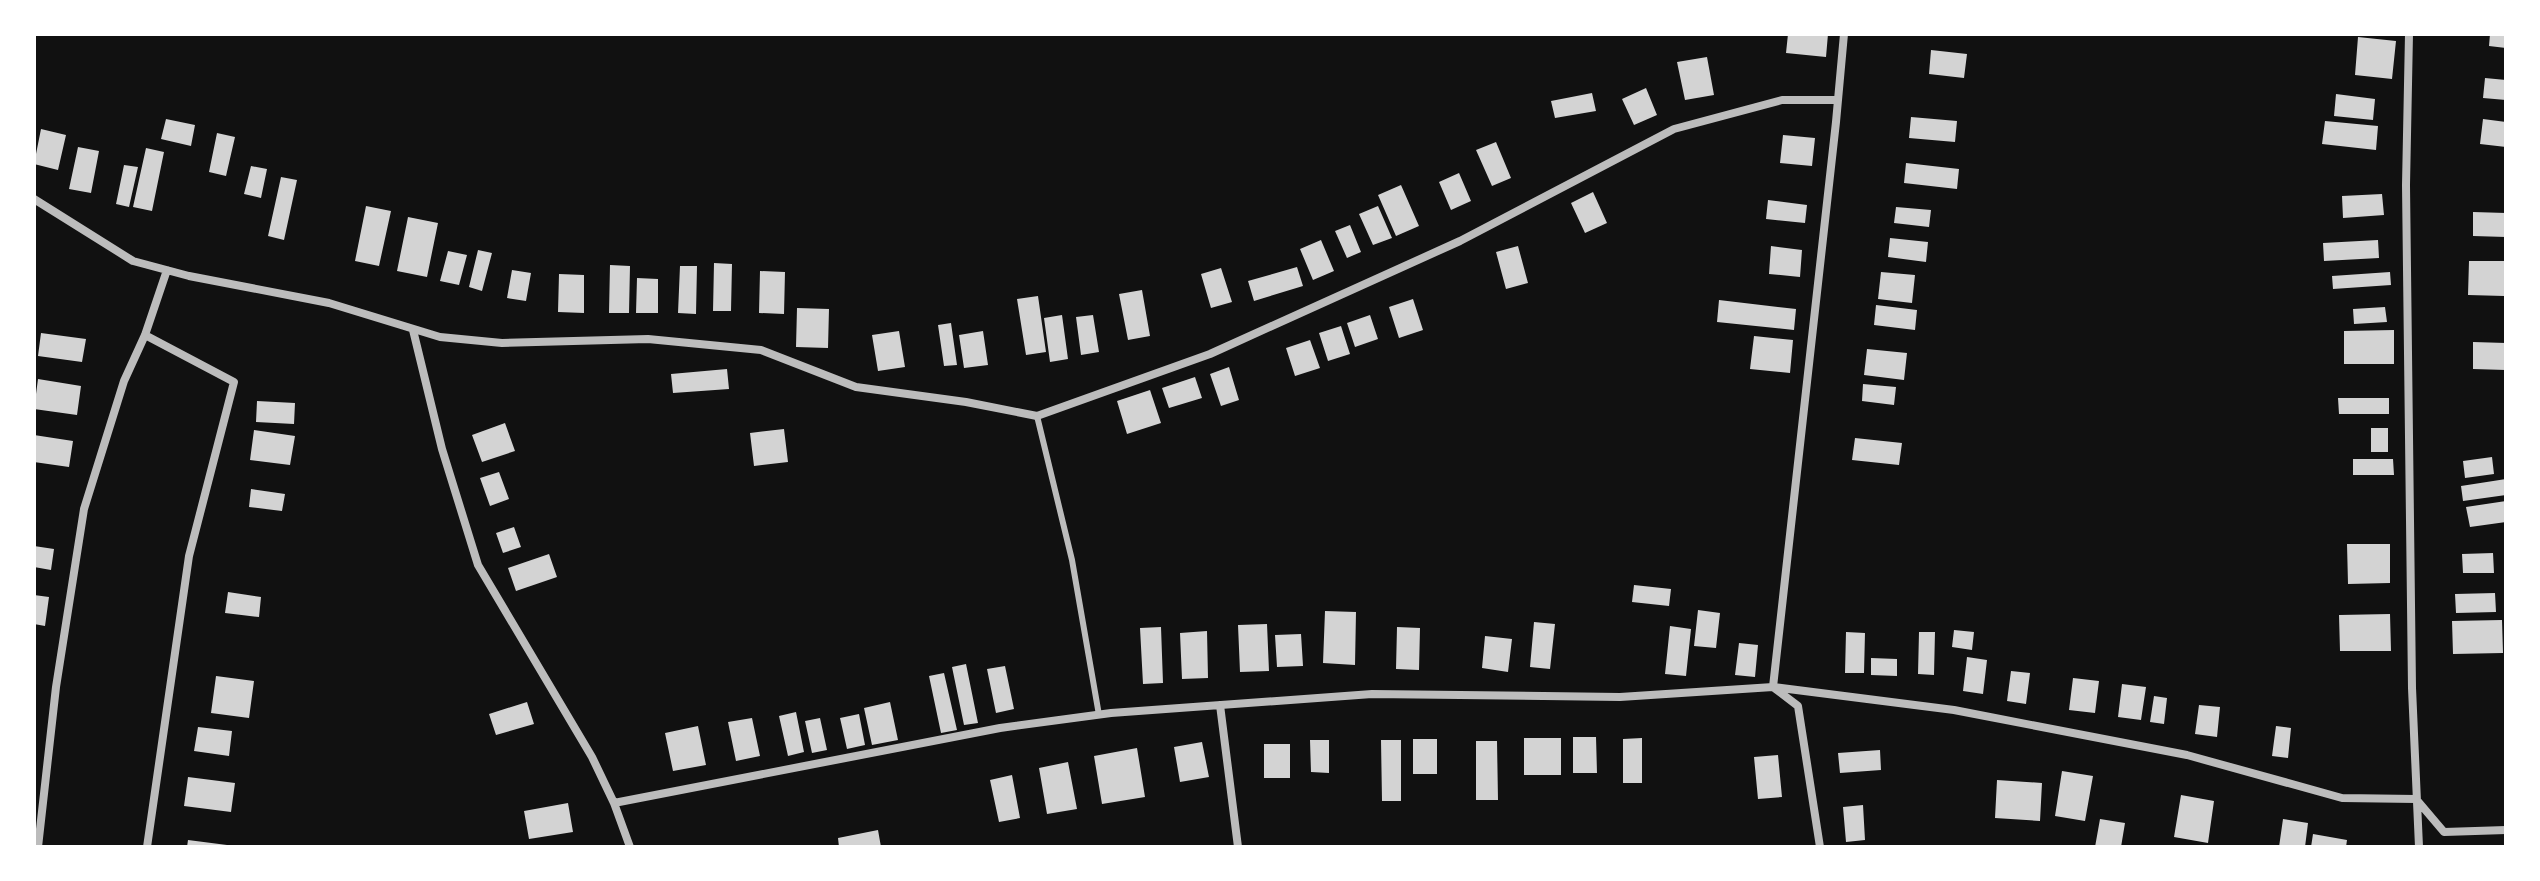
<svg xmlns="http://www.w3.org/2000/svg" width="2540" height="881" viewBox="0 0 2540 881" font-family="Raleway,sans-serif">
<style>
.building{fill:#d3d3d3}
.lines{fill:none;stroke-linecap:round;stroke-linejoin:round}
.service{stroke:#bcbcbc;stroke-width:6}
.minor{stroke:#bcbcbc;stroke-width:8}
</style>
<rect width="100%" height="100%" fill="#111"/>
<path class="building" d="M1788,34H1828L1826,57L1786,53Z
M2490,34H2506V48L2489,46Z
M2358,37L2396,41L2392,79L2355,75Z
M1931,50L1967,54L1964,78L1929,74Z
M1707,57L1714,95L1685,100L1677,62Z
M2485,78L2506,80V100L2483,98Z
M1646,88L1657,115L1634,125L1622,99Z
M1592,93L1596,111L1555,118L1551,101Z
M2336,94L2375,99L2373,120L2334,116Z
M1911,117L1957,121L1955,142L1909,138Z
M166,119L195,125L191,146L161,139Z
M2483,119L2506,122V147L2480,144Z
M2325,121L2378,126L2376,150L2322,144Z
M41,129L66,135L58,170L34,164Z
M217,133L235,137L226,176L209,172Z
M1783,135L1815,138L1812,166L1780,163Z
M1496,142L1511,178L1492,186L1476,150Z
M78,147L99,151L91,193L69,189Z
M146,148L164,152L152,211L133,207Z
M1906,163L1959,169L1957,189L1904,183Z
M124,165L138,167L129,207L116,204Z
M251,166L267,169L261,198L244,194Z
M1459,173L1471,201L1451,210L1439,182Z
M281,177L297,180L284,240L268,236Z
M1401,185L1419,226L1396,236L1378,195Z
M1593,192L1607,223L1585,233L1571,203Z
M2382,194L2384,215L2343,218L2342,196Z
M1768,200L1807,205L1805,223L1766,219Z
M366,206L391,211L379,266L355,261Z
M1378,206L1392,238L1373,245L1359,214Z
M1896,207L1931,210L1929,227L1894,223Z
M2473,212L2506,213V237L2473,236Z
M408,217L438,223L427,277L397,271Z
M1350,225L1361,252L1347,258L1335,231Z
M1890,238L1928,242L1926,262L1888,257Z
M1321,240L1334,271L1313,280L1300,249Z
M2378,240L2379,258L2324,261L2323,243Z
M1518,246L1528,283L1506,289L1496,252Z
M1771,246L1802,250L1800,277L1769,274Z
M478,250L492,253L482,291L469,287Z
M448,251L467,255L459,285L440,281Z
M2469,261H2505L2504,296L2468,295Z
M714,263L732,264L731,311H713Z
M610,265L630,266L629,313H609Z
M680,266H697L696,314L678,313Z
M1297,267L1303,286L1254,301L1248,281Z
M1221,268L1232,302L1211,308L1201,274Z
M512,270L531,273L526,301L507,298Z
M760,271L785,272L784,314L759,313Z
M1881,272L1915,275L1912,303L1878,299Z
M2390,272L2391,285L2333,289L2332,276Z
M559,274L584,275V313L558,312Z
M637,278L658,279V313H636Z
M1142,290L1150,336L1128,340L1119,294Z
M1038,296L1046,352L1026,355L1017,299Z
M1413,299L1423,330L1399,338L1389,307Z
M1719,300L1796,309L1794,330L1717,322Z
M1876,305L1917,310L1915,330L1874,325Z
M2385,307L2387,322L2354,324L2353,309Z
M797,308L829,309L828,348L796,347Z
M1062,315L1068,359L1050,362L1044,318Z
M1093,315L1099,352L1081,355L1076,317Z
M1370,315L1378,339L1355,347L1347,323Z
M951,323L957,365L944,366L938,325Z
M1341,326L1350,354L1328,361L1319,333Z
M2394,330V364H2344V331Z
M899,331L905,367L878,371L872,335Z
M983,331L988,365L964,368L959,335Z
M41,333L86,339L82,362L38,356Z
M1754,336L1793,340L1790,373L1750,369Z
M1310,340L1320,368L1295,376L1286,348Z
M2473,342L2506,343V370L2473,369Z
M1867,349L1907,353L1904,380L1864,375Z
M1229,367L1239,400L1221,406L1210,374Z
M727,369L729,389L673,393L671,374Z
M1195,377L1202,398L1169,408L1162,388Z
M38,379L81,386L77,415L34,409Z
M1863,384L1896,387L1894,405L1862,401Z
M1150,390L1161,423L1127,434L1117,401Z
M2338,398H2389V414H2339Z
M257,401L295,403L294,424L256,422Z
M505,423L515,451L482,462L472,435Z
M2371,428H2388V452H2371Z
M784,429L788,462L754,466L750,433Z
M254,430L295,436L290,465L250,460Z
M34,435L73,441L69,467L34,462Z
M1855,438L1902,443L1899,465L1852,460Z
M2492,457L2494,474L2465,478L2463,461Z
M2353,459H2393L2394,475H2353Z
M499,472L509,499L490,506L480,478Z
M2506,479V495L2463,501L2461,486Z
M251,489L285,494L282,511L249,507Z
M2506,501V522L2470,527L2466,507Z
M514,527L521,547L503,553L496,533Z
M2347,544H2390V583L2348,584Z
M34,546L54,549L51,570L34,567Z
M2493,553L2494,573H2463L2462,554Z
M549,554L557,577L516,591L508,568Z
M1634,585L1671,589L1669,606L1632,602Z
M228,592L261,597L259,617L225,613Z
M2495,593L2496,612L2456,613L2455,594Z
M34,595L49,597L45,626L34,624Z
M1698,610L1720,613L1716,648L1694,646Z
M1325,611L1356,612L1355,665L1323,663Z
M2390,614L2391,651H2340L2339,615Z
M2502,620L2503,653L2453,654L2452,621Z
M1534,622L1555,624L1550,669L1530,667Z
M1267,624L1269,671L1240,672L1238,625Z
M1670,626L1691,629L1686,676L1665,674Z
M1161,627L1163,683L1143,684L1140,628Z
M1397,627L1420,628L1419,670L1396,669Z
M1954,630L1974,632L1972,650L1952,647Z
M1207,631L1208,678L1182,679L1180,633Z
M1846,632L1865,633L1864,673H1845Z
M1919,632H1935L1934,675L1918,674Z
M1301,634L1303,666L1277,667L1275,635Z
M1485,636L1512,639L1508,672L1482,668Z
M1739,643L1758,645L1755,677L1735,675Z
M1967,657L1987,660L1983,694L1963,691Z
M1871,658L1897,659V676L1871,675Z
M966,664L978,723L964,725L952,667Z
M1005,666L1014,709L996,713L987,669Z
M2011,671L2030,673L2026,704L2007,701Z
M944,673L957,730L941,733L929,676Z
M216,676L254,681L249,718L211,713Z
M2073,678L2099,681L2095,713L2069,710Z
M2122,684L2146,687L2141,720L2118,717Z
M2154,696L2167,698L2164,724L2150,722Z
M527,702L534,724L496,735L489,714Z
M890,702L898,740L872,745L864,708Z
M2199,705L2220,707L2217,737L2195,734Z
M796,712L804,752L788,756L779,716Z
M859,714L865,745L847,749L840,718Z
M752,718L760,756L736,761L728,722Z
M820,718L827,750L812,753L805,721Z
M698,726L706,765L673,771L665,733Z
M2276,726L2291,728L2288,758L2272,756Z
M198,727L232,731L229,756L194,751Z
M1573,737H1596L1597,773H1573Z
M1524,738H1561V775H1524Z
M1642,738V783H1623V739Z
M1413,739H1437V774H1413Z
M1310,740H1329V773L1311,772Z
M1381,740H1401V801H1382Z
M1476,741H1497L1498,800H1476Z
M1202,742L1209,777L1180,782L1174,747Z
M1264,744H1290V778H1264Z
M1137,748L1145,797L1102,804L1094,756Z
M1880,750L1881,770L1840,773L1838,753Z
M1778,755L1782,797L1758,799L1754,757Z
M1068,762L1077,809L1047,814L1039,768Z
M2062,771L2093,776L2085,821L2055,816Z
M1012,775L1020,818L999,822L990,780Z
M188,777L235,783L231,812L184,806Z
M1997,780L2042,783L2040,821L1995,818Z
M2181,795L2214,801L2208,843L2174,837Z
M568,803L573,832L529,839L524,811Z
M1863,805L1865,840L1846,842L1843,807Z
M2100,819L2125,823L2121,847H2095Z
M2283,819L2308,823L2305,847H2279Z
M878,830L881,847H839L838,838Z
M2313,834L2347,840L2346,847H2311Z
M188,840L227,845V847H187Z"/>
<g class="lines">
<path class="service" d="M1037,416L1072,560L1099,715"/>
<path class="minor" d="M2409,34L2406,185L2412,688L2419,847
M34,199L133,261L189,276L329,303L440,337L502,343L648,339L761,350L856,387L966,402L1037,416L1210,354L1460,241L1674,129L1782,100H1838
M413,330L442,449L478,565L592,757L614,803L630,847
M145,335L234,382L189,556L147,847
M1220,705L1238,847
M614,803L1000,728L1111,713L1372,694L1620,697L1773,687L1954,710L2187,755L2342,798L2416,799L2444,832L2506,830
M38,847L56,687L84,509L124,381L145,335L167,270
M1820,847L1798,706L1773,687L1836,122L1844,34"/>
</g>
<rect width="2540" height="881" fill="none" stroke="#ffffff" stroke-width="72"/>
</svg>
